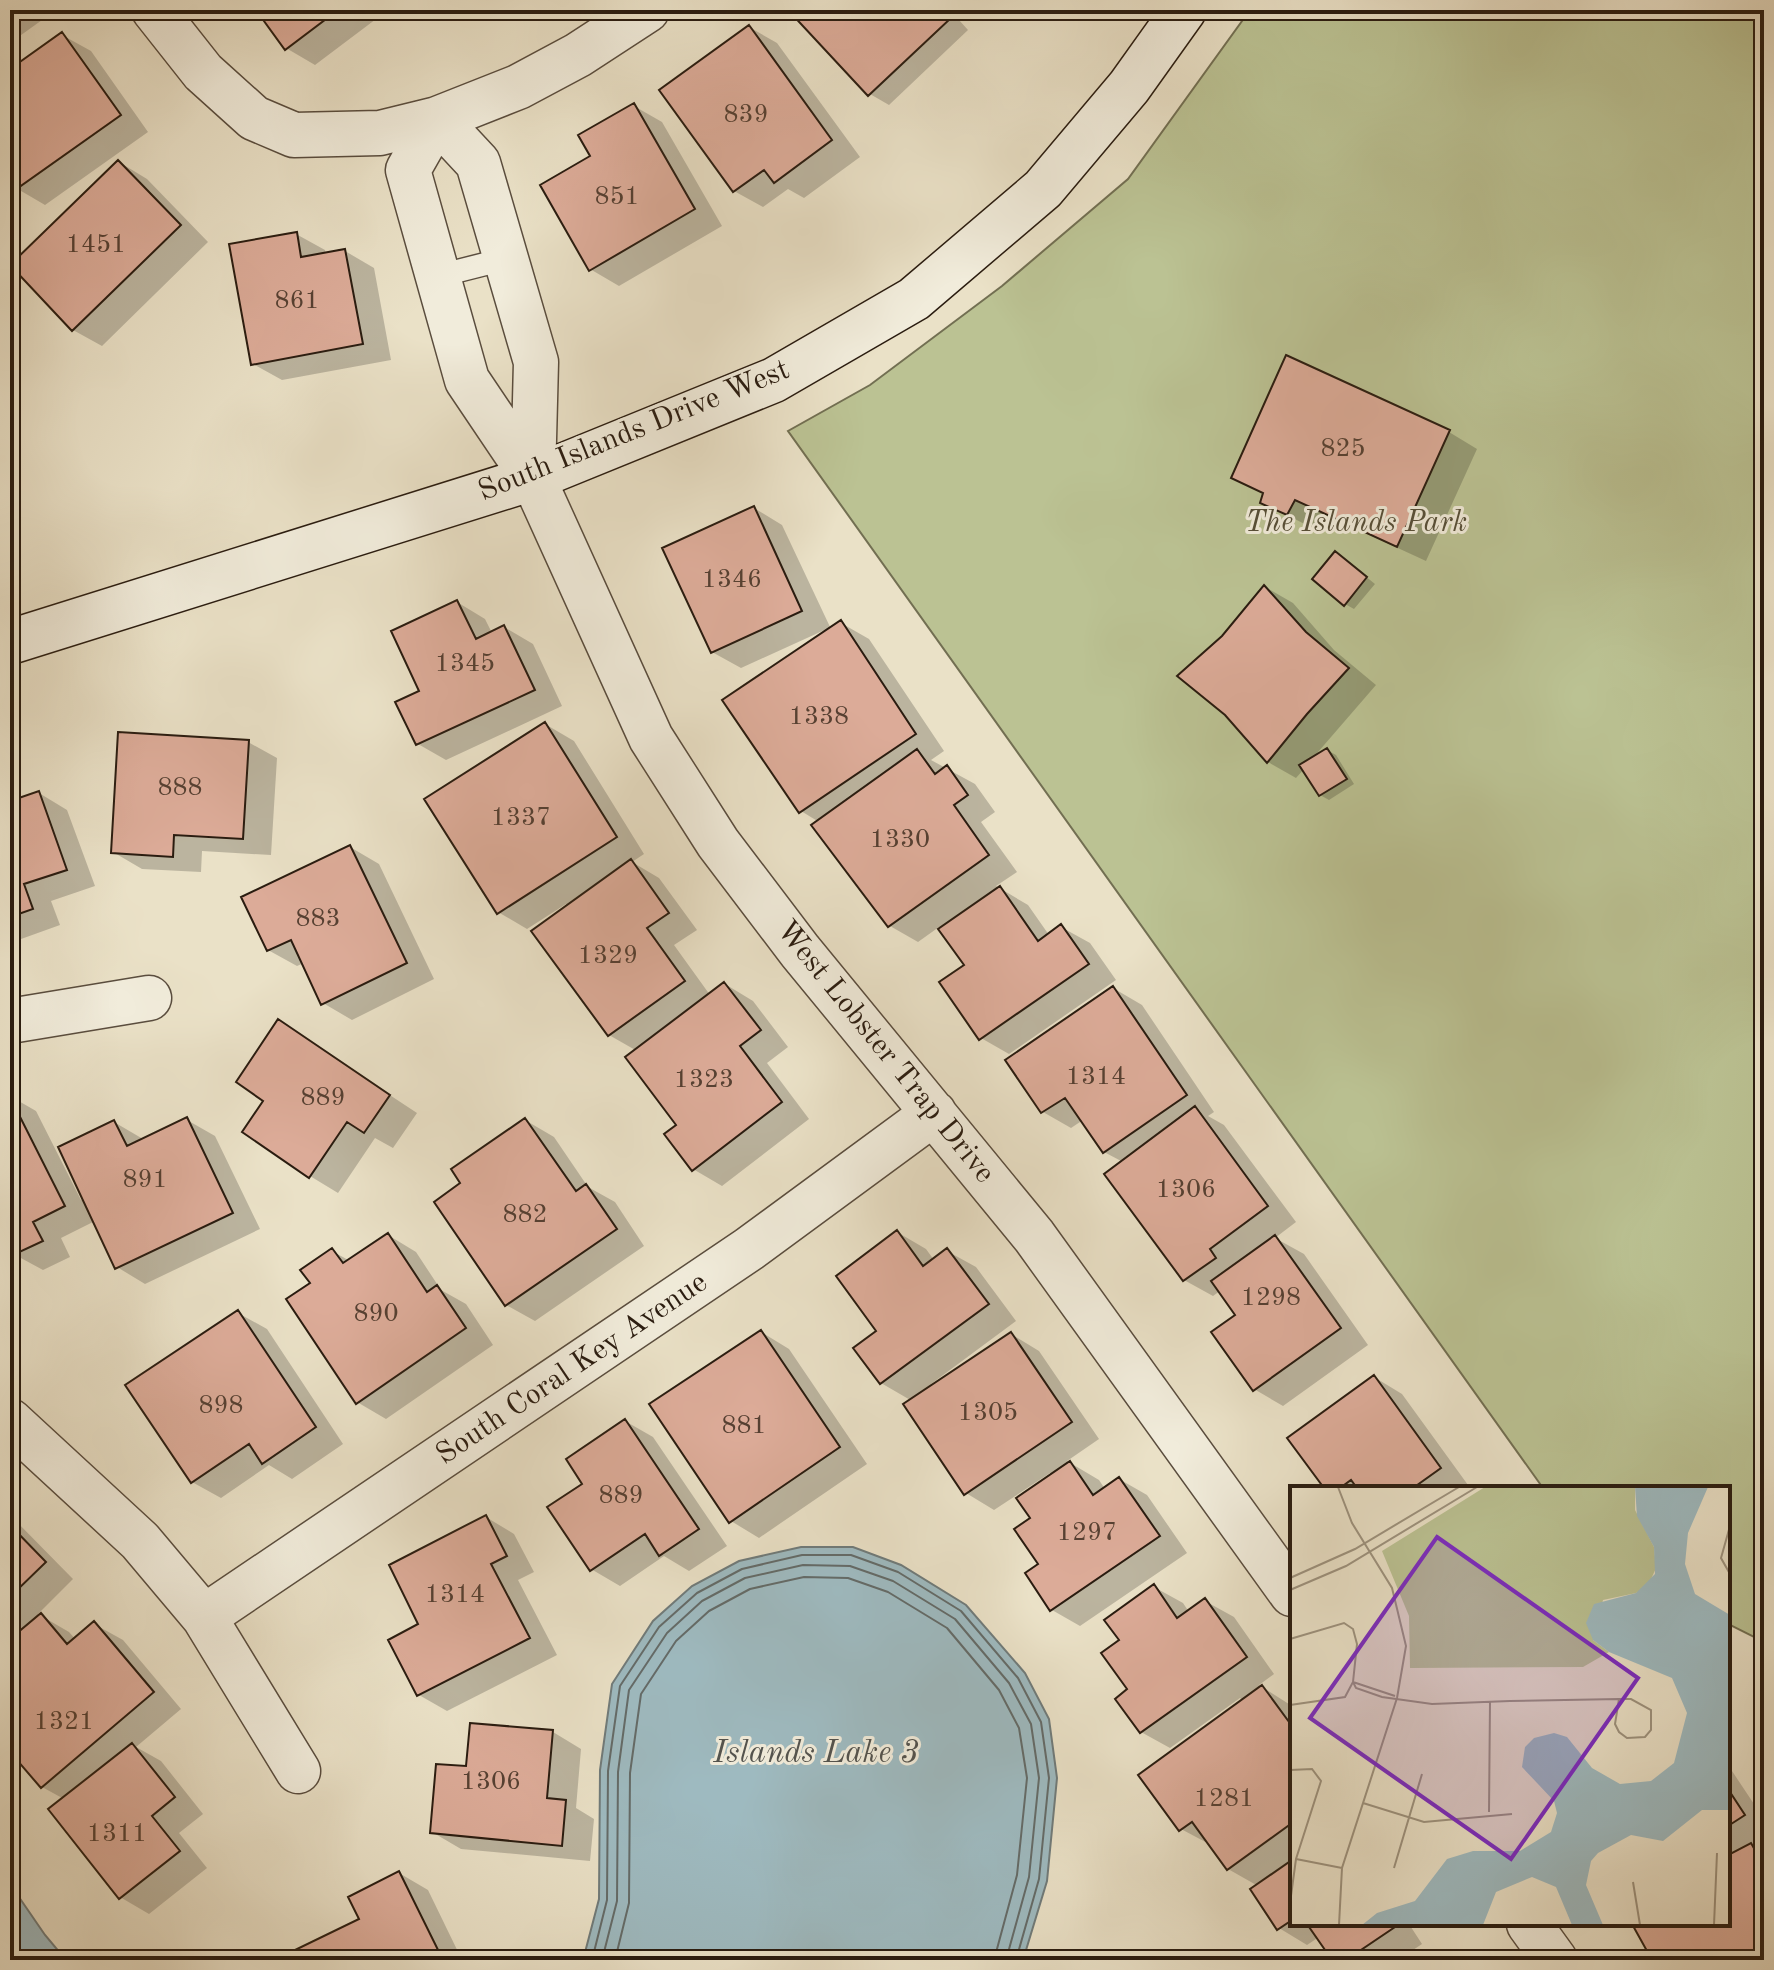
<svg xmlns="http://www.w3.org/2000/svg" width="1774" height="1970" viewBox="0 0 1774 1970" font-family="'Old Standard TT',serif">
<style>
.green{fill:#bbc293;stroke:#726f52;stroke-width:2}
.water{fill:#9ebac0;stroke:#707b7a;stroke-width:2}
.shadow{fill:#0003}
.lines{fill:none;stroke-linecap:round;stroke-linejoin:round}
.shore{stroke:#646b68;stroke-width:2}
.building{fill:#dcab98;stroke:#2a1c10;stroke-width:2}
.lane-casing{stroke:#5a4d3e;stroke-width:25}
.street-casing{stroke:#5a4d3e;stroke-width:47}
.secondary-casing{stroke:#2a1c10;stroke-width:47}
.lane{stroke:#f1ecdb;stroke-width:22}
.street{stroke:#f1ecdb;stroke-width:44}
.secondary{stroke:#f1ecdb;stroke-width:44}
.labels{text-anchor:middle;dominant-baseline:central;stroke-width:6;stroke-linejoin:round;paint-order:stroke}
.number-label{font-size:26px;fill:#564032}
.street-label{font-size:30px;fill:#2a1c10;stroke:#f1ecdb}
.park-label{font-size:30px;font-style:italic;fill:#564e37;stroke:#f1ecdb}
.water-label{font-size:32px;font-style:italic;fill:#53534e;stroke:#f1ecdb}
.inset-road{fill:none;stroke:#9d927e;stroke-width:2}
.view{fill:#7b2cbf;fill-opacity:0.15;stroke:#7b2cbf;stroke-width:4}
.inset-edge{fill:none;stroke:#2a1c10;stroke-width:4}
</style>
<rect width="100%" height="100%" fill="#eae1c7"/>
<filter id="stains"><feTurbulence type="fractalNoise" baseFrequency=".0025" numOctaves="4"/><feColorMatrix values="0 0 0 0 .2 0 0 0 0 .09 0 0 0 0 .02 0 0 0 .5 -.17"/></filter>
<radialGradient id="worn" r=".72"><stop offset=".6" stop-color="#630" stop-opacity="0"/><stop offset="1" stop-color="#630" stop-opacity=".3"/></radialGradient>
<path class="green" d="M1250,10H1764V1642L1728,1624V1488H1543L788,431L870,385L1002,286L1128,179Z"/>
<path class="water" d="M801,1547H853L901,1565L966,1605L1025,1673L1049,1719L1057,1778L1047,1881L1023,1960H583L599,1899L600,1770L612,1684L653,1621L692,1586L739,1561Z
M10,1884L45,1935L66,1960H10Z"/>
<path class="shadow" d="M10,10H56L10,43Z
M258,10H388L315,65L286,48Z
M791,10H950L968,30L889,105L870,94Z
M749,27L777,43L860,157L804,198L788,189L763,207L734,191Z
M62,35L91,51L148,132L45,205L16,188L10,179V72Z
M634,106L662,122L722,226L619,286L590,269Z
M119,162L147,179L208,242L102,346L73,330Z
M296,234L325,250L326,255L345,251L374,268L391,360L282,380L253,364Z
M1287,358L1449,432L1477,449L1426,561L1324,514L1316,530L1262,502L1265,495L1233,477Z
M754,508L782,525L831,629L841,623L869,639L944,751L931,760L975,784L995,812L981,822L1017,872L996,886L1028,905L1049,935L1061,927L1090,943L1116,980L1009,1054L981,1038L966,966L939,927L918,942L890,926L819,822L801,811L829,628L741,668L712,652Z
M1344,559L1375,584L1354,609L1345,604Z
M1265,587L1293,603L1334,650L1376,685L1312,759L1327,750L1336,755L1354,784L1329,800L1320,795L1304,769L1296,778L1268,762L1226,714L1224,637Z
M457,602L485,619L492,633L504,627L533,644L562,706L446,760L418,744L422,692Z
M545,724L574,741L644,854L632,862L659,878L697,930L674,945L710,995L725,984L753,1001L788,1047L767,1063L809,1119L722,1186L693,1169L679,1125L637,1051L609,1035L566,904L527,929L498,912Z
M248,742L277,758L271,855L202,851L201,872L142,869L113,852Z
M39,793L67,810L95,886L51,901L60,925L10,943V804Z
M350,847L379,864L434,979L352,1020L323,1003L304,963L297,966L268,950Z
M1113,988L1142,1005L1214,1112L1208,1116L1224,1125L1296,1222L1275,1238L1304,1254L1368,1345L1283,1406L1254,1389L1238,1316L1220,1291L1213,1296L1184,1280L1123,1162L1104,1152L1083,1120L1071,1128L1043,1112Z
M279,1022L417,1113L393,1148L375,1138L338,1193L310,1176L266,1100Z
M10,1096L36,1111L81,1200L84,1199L114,1122L143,1139L187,1120L215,1136L260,1229L145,1284L117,1267L95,1221L61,1238L70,1257L43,1270L19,1257L10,1261Z
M525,1120L554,1137L588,1187L615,1202L644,1246L535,1321L506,1305Z
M897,1232L926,1249L934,1260L947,1251L976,1267L1016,1321L931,1384L933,1387L1011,1334L1039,1351L1099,1439L1067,1461L1099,1480L1105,1489L1119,1479L1147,1495L1187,1553L1080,1626L1052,1610L1041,1564L1033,1518L1052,1476L1050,1473L994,1510L966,1493L912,1401L881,1383L879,1331Z
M388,1235L416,1252L441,1290L466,1304L493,1345L386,1419L357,1402L313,1284L332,1251L350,1261Z
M238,1313L267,1329L343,1444L292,1479L269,1465L221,1498L192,1482Z
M761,1332L789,1349L867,1464L759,1538L731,1521Z
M1374,1377L1402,1394L1468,1485L1464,1488H1326Z
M625,1421L653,1437L727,1546L689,1571L664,1556L620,1586L591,1569L585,1484Z
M10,1515L73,1579L38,1614L69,1632L76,1640L94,1624L123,1640L181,1709L136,1747L161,1761L203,1814L179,1833L207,1868L149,1914L120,1897L64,1799L42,1787L10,1749Z
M486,1517L514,1534L534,1572L518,1580L557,1655L447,1711L419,1695Z
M1154,1587L1183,1603L1189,1612L1205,1601L1234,1617L1274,1674L1259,1685L1292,1706V1924H1409L1422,1944L1398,1960H1334L1319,1937L1307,1945L1279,1928L1258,1886L1228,1869L1211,1845L1181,1829L1243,1701L1240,1698L1170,1748L1141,1732L1130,1690L1121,1641Z
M553,1732L581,1749L576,1808L594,1819L590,1861L461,1849L432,1832L468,1768Z
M1728,1765L1764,1819V1837L1751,1845L1764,1852V1960H1654L1634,1924H1728Z
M399,1873L428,1890L462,1960H303L362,1920Z"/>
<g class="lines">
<path class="shore" d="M592,1960L607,1900L608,1771L620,1686L659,1627L697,1593L742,1569L802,1555H851L898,1572L961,1611L1018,1678L1041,1722L1049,1778L1039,1879L1016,1960
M602,1960L617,1901L618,1772L629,1690L667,1633L702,1601L745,1578L803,1565L850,1566L893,1581L955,1619L1009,1683L1031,1724L1039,1778L1029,1877L1006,1960
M615,1960L629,1903L630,1773L641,1694L676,1641L709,1611L750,1589L804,1577L848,1578L888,1592L947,1628L999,1690L1019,1728L1027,1778L1017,1875L994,1960"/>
</g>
<path class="building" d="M256,10H338L285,50Z
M788,10H943L951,18L868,96Z
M749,25L832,140L774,183L764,170L733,192L659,90Z
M62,32L121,115L15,190L10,183V69Z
M634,103L695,209L589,271L540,185L590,156L578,135Z
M118,160L181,225L72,331L10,265Z
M297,232L301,257L345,249L363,344L251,365L229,244Z
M1286,355L1450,430L1397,547L1295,500L1287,515L1260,503L1263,493L1231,478Z
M754,506L802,611L711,653L662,548Z
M1335,551L1367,577L1344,606L1312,579Z
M1264,585L1306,632L1349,668L1307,714L1267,763L1225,715L1177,676L1222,636Z
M457,600L476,639L504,625L535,690L416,745L395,702L419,691L391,631Z
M841,620L916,734L799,813L722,700Z
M545,722L617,837L497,914L424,799Z
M118,732L249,740L243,839L174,835L173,857L111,853Z
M1327,748L1347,779L1319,796L1299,765Z
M917,749L935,774L947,765L968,795L954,805L989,855L888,927L811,825Z
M39,791L67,870L24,884L33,909L10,917V801Z
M350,845L407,963L321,1005L291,940L267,951L241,897Z
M631,859L669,913L647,928L685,981L608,1036L531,931Z
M1000,886L1038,941L1061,924L1089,964L979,1040L939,982L964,965L938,929Z
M724,982L761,1030L740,1046L782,1102L692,1171L664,1134L676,1125L625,1057Z
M1113,986L1187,1095L1103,1153L1065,1098L1041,1113L1005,1060Z
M278,1019L390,1095L364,1133L347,1122L309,1178L242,1132L263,1101L236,1082Z
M10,1097L65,1206L33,1222L43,1241L13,1255L10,1249Z
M1195,1106L1268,1206L1210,1249L1216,1258L1183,1281L1104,1174Z
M187,1117L233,1213L115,1269L58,1147L114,1120L127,1146Z
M525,1118L576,1191L586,1184L617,1229L505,1306L434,1202L460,1183L451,1169Z
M897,1230L923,1266L947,1248L989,1304L880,1384L853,1348L876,1331L836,1276Z
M388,1233L427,1292L437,1285L466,1328L356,1404L286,1299L310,1283L300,1270L332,1248L343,1263Z
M1275,1235L1341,1328L1253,1391L1211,1332L1235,1315L1211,1281Z
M238,1310L316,1427L262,1464L249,1444L191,1483L125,1385Z
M761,1330L840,1447L729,1523L649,1404Z
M1011,1332L1072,1422L964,1495L903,1404Z
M1374,1375L1441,1468L1413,1488H1357L1351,1480L1340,1488H1324L1287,1438Z
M625,1419L699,1529L659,1556L645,1534L590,1571L547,1507L582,1484L566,1459Z
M1070,1461L1093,1495L1119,1477L1160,1536L1050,1611L1025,1573L1038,1564L1014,1529L1030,1518L1016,1498Z
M486,1515L507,1556L491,1564L530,1638L417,1696L388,1640L418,1624L389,1565Z
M10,1525L46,1562L10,1597Z
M1154,1584L1177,1618L1205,1598L1247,1657L1140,1733L1115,1699L1127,1689L1101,1653L1119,1640L1104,1620Z
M41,1613L67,1644L94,1621L154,1692L41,1788L10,1752V1639Z
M1262,1685L1292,1726V1823L1227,1870L1192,1822L1179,1831L1138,1775Z
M470,1723L553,1730L547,1798L566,1800L562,1846L430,1833L436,1764L466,1766Z
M132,1743L175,1797L152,1816L180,1851L119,1899L48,1809Z
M1728,1789L1745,1815L1728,1826Z
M1751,1843L1764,1866V1960H1652L1632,1924H1728V1855Z
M1292,1860V1920L1277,1930L1250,1889Z
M399,1871L443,1960H300L295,1950L359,1919L348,1897Z
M1307,1924H1393L1395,1927L1346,1960H1332Z"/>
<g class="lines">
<g class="lane-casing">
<path id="lane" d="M438,276L505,259"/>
</g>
<g class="street-casing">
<path id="street" d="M154,10L203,72L254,118L294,135L380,133L437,119L518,87L578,55L647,10
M533,478L536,362L478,163L437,119L408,170L467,380L533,478L651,738L718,843L800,951L1034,1236L1292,1594
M10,1021L149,998
M10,1421L140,1541L204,1617L298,1771
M204,1617L749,1249L934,1113
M1529,1924L1555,1960"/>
</g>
<g class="secondary-casing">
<path id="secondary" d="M10,642L533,478L774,380L914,299L1043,189L1129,87L1184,10"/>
</g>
<use href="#lane" class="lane"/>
<use href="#street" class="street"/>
<use href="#secondary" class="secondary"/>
</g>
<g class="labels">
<g class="number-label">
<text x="746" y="115">839</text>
<text x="617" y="197">851</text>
<text x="96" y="245">1451</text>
<text x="297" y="301">861</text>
<text x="1343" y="449">825</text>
<text x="732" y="580">1346</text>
<text x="465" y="664">1345</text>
<text x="819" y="717">1338</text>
<text x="180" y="788">888</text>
<text x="521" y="818">1337</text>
<text x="900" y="840">1330</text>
<text x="318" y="919">883</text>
<text x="608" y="956">1329</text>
<text x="1096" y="1077">1314</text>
<text x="704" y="1080">1323</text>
<text x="323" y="1098">889</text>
<text x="145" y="1180">891</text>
<text x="1186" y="1190">1306</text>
<text x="525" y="1215">882</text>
<text x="1271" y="1298">1298</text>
<text x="376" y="1314">890</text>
<text x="221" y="1406">898</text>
<text x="988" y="1413">1305</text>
<text x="744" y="1426">881</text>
<text x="621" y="1496">889</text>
<text x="1087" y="1533">1297</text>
<text x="455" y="1595">1314</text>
<text x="64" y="1722">1321</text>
<text x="491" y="1782">1306</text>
<text x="1224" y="1799">1281</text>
<text x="117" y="1834">1311</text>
</g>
<g class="street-label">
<text transform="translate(634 431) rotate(-22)">South Islands Drive West</text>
<text transform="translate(885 1052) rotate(51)">West Lobster Trap Drive</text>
<text transform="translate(572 1369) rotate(-34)">South Coral Key Avenue</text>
</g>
<g class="park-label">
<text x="1356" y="523">The Islands Park</text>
</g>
<g class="water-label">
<text x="816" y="1754">Islands Lake 3</text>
</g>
</g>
<g transform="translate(1290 1486)">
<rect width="440" height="440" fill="#eae1c7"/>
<path d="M195,1H345V24L364,61L366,82L358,100L346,107L313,114L303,154L319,166L293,181L120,182L119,130L92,65Z" fill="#bbc293"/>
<path d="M345,1H418L398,47L395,78L405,108L440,129V324H412L373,355L341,349L308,367L301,375L296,399L313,439H282L266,401L242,391L206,406L193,439H72L87,427L125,415L157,373L183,365H230L261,346L267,327L264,315L232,281L235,261L244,252L264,247L277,251L302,282L330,298L361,295L384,277L397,227L382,192L319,166L303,154L296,137L304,118L346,107L365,88L364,61L347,30Z" fill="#9ebac0"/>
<path class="inset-road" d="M48,1L62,37L102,102L116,160L107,212L52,382L49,439M440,40L431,72L440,88M0,92L65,63L169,1M0,104L56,80L187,1M0,153L54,137L63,143L67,158L63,196L55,211L0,219M63,196L66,202L92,211L142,218L220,215L329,213H341L361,224V244L355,251L337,252L329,246L325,238L329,213M63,196L105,210M0,284L22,283L31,295L6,373L0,417M73,317L134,336L222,328M199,326L200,216M6,373L52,382M104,382L132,288M343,396L350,439M424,439L427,367"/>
<path class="view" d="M147,51L348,192L221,373L20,232Z"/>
<rect width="440" height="440" class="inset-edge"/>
</g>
<rect width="1774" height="1970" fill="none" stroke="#eae1c7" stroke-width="40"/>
<rect x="12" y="12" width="1750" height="1946" fill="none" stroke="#2a1c10" stroke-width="4"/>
<rect x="20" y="20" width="1734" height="1930" fill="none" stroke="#2a1c10" stroke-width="2"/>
<rect width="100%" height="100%" filter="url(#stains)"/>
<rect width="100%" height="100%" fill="url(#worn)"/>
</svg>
